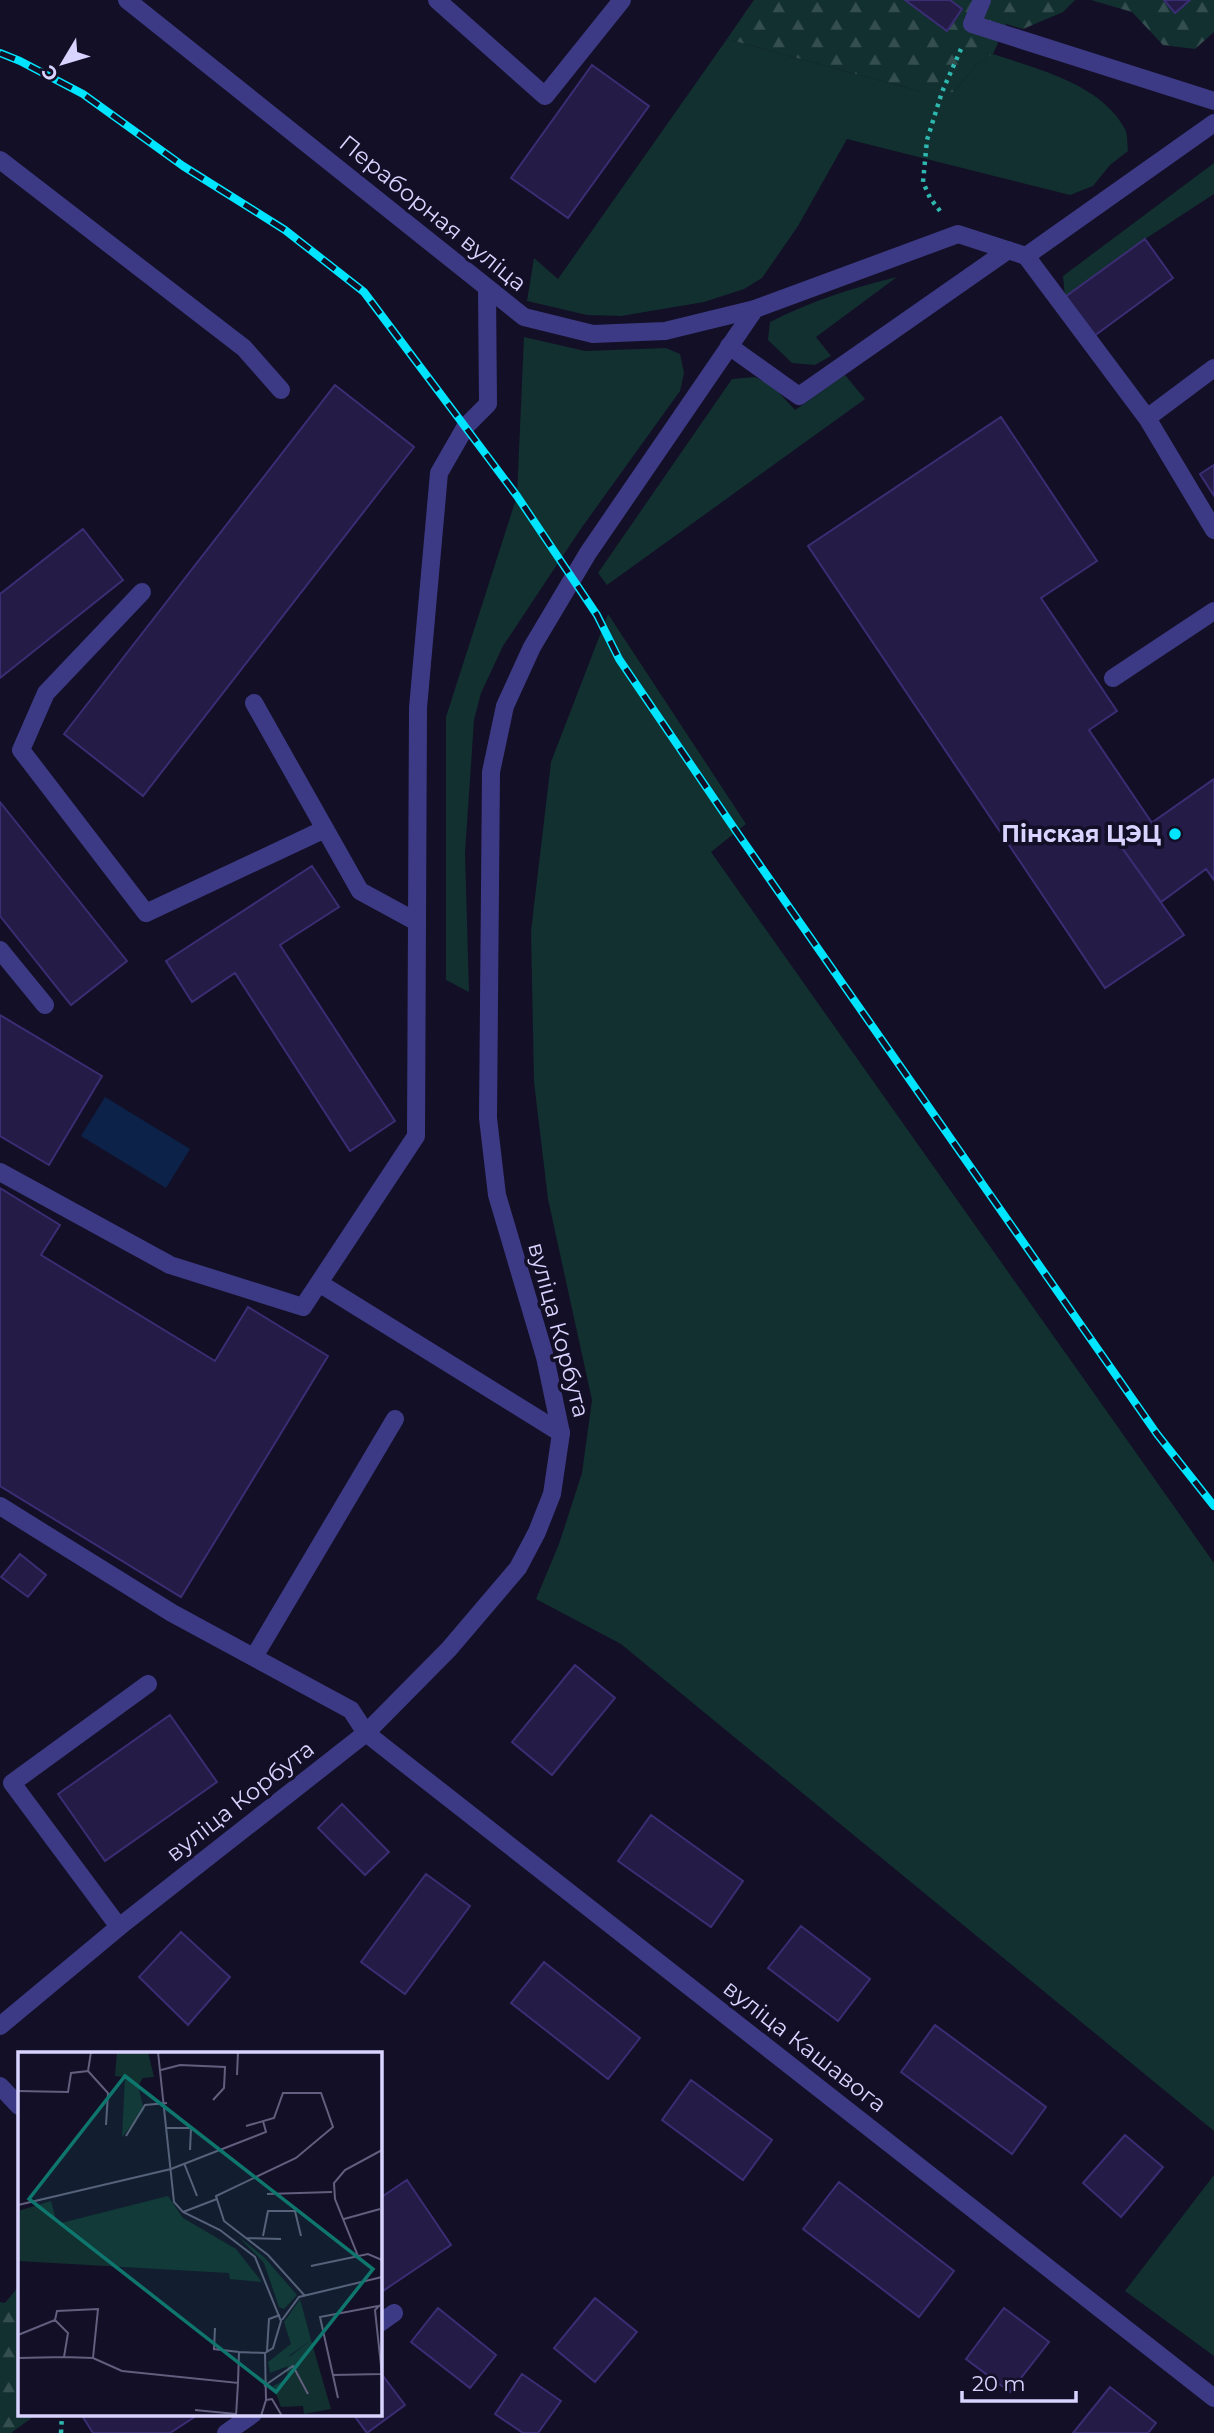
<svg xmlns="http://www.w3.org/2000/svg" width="1214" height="2433" viewBox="0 0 1214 2433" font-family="Montserrat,sans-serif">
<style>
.grass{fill:#12302f}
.forest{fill:url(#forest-firs)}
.water{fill:#0c2248}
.building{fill:#241b47;stroke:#3b2d73;stroke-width:2}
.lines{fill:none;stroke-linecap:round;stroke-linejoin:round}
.path{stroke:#2fb8b0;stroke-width:4.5;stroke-dasharray:3.5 5;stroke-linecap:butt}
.service{stroke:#3d3a85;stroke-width:18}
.minor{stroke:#3d3a85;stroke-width:18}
.rail-casing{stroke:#00e5ff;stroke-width:8}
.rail{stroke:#130f26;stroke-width:5;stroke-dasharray:16;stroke-linecap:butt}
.poi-dot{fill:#00e5ff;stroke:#130f26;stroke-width:2.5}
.labels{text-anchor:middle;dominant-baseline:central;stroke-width:7;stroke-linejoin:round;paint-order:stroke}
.street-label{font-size:23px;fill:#d9d4ff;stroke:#130f26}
.poi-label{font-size:23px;font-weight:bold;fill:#d9d4ff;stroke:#130f26;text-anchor:end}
.inset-road{fill:none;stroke:#625e7d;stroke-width:2}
.view{fill:#0f766e;fill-opacity:0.15;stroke:#0f766e;stroke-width:3.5}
.inset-edge{fill:none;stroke:#d9d4ff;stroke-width:3.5}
</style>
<defs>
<pattern id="forest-firs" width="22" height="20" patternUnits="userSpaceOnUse" patternTransform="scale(1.75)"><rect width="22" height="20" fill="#12302f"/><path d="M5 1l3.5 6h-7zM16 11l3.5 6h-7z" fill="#344d4e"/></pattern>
</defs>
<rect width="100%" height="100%" fill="#130f26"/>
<path class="grass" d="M727,39L922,92H954L976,65L993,54C1037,69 1101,84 1125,129C1128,135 1127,144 1128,151L1110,165L1093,186L1070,195L847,139L798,226L762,278L744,289L704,302L621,316L587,315L527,301L534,258L558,279Z
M1214,163V194L1145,239L1065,297L1063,276Z
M897,277L816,337L831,356L815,365L792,363L768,340L770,322C811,301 852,288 897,277Z
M524,337L585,351L666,348L680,354L684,373L680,391L580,530L503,646L481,693L474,720L465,853L469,992L446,980V717L517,496Z
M845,375L865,399L607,585L598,573L732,379L755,377L772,385L795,410Z
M608,614L746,824L711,852L1214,1563V2131L621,1644L536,1599L559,1544L582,1473L592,1400L548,1199L534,1082L531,931L551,762Z
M1214,2175V2356L1125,2291Z"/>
<path class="forest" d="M754,0H1075L1063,12L1023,29L1006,24L993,54L976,65L954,92H922L727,39Z
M1091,0H1214V32L1195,49L1163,45L1132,12Z
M19,2286V2414H37L11,2433H0V2302L5,2303Z"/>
<path class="water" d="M105,1097L190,1149L166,1188L81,1136Z"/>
<path class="building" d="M905,0H950L962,9L947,31Z
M1164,0H1190L1175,13Z
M592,65L649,106L568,218L511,178Z
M1145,239L1173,278L1094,336L1065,297Z
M335,385L414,447L143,796L64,734Z
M1001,417L1097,561L1041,598L1117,711L1089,730L1152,823L1120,845L1184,935L1105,988L808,546Z
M1214,465V496L1200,474Z
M83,529L123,580L0,678V594Z
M1214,779V880L1206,869L1161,902L1120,845Z
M0,802L127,961L71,1005L0,916Z
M312,866L339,907L280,945L395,1121L350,1151L235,973L192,1002L166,961Z
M0,1015L102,1076L49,1165L0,1136Z
M0,1188L60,1225L41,1255L215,1361L248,1307L328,1356L181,1597L0,1486Z
M20,1554L46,1575L28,1597L1,1577Z
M575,1665L615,1698L552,1775L512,1742Z
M170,1715L217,1782L105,1861L58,1794Z
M342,1804L389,1852L365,1875L318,1828Z
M651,1815L743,1881L711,1927L618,1861Z
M426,1874L470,1906L405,1994L361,1962Z
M801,1926L870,1979L838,2021L768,1968Z
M181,1932L230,1977L188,2025L139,1977Z
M544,1962L640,2038L608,2079L511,2003Z
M935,2025L1046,2107L1012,2154L901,2072Z
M691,2080L772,2140L743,2180L662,2120Z
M1125,2135L1163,2167L1121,2217L1083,2183Z
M407,2180L451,2245L380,2293V2198Z
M839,2182L954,2271L919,2317L803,2229Z
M595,2298L637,2332L595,2382L554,2348Z
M438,2308L496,2355L470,2388L411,2342Z
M1004,2308L1049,2342L1010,2392L966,2359Z
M380,2372L405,2405L367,2433L353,2414H380Z
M522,2374L561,2401L538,2433H523L495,2414Z
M1110,2387L1156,2423L1148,2433H1073Z
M81,2414H199L170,2433H93Z"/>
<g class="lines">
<path class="path" d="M940,211L930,198L923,182L927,140L942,92L961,49
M61,2433L62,2414"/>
<path class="service" d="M127,0L524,317L593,334L665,331L755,309
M437,0L545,96L622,0
M982,0L972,24L1214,101
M0,160L244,348L281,390
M1026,256L1147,418L1214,368
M729,346L799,396L1008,250
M1147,418L1214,530
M142,592L46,693L21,750L146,913L325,829
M1113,678L1214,611
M254,703L360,891L417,922
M0,950L45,1005
M0,1172L170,1265L303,1307L416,1136L418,708L439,473L466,426L488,404L487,288
M319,1283L561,1433
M0,1506L172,1613L351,1710L366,1733
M254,1657L395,1419
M119,1927L12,1783L148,1684
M0,2086L19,2106
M380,2323L394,2313
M226,2433L253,2414"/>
<path class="minor" d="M366,1733L1214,2398
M0,2026L119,1927L366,1733L449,1649L518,1568L537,1532L552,1494L561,1433L545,1357L497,1195L488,1118L491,772L505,706L532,647L588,553L755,309L958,234L1026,256L1214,123"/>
<g class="rail-casing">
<path id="rail" d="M0,53L20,61L83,94L183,166L285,230L364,292L517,496L597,615L619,659L736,831L1157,1434L1214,1506"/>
</g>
<use href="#rail" class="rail"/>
</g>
<circle class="poi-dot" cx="1175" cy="834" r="7"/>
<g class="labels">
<g class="street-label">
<text transform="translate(433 213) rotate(39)">Пераборная вуліца</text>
<text transform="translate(559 1330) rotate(75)">вуліца Корбута</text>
<text transform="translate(240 1801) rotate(-38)">вуліца Корбута</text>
<text transform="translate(805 2046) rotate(38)">вуліца Кашавога</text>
</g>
<g class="poi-label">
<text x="1161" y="834">Пінская ЦЭЦ</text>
</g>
</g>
<g transform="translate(18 2052)">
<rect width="364" height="364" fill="#130f26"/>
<path d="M150,144L165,166L218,197L244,230L212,227L211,221L0,209V159L33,149L39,172ZM220,184L246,205L279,243L266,257L261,255L246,211ZM282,247L293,288L272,303L270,314L252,321L250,310L273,292L266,270Z" fill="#12302f"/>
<path d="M99,0H130L136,25L125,26L120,34L126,58L104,85L107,25L97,24ZM293,288L313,357L286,362L285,354L263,355L255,334L269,327L270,306Z" fill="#12302f"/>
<path class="inset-road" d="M140,0L156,150L165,160L202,178L237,205L263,269L255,296L247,301L248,348L243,364M143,18L162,13L207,15L206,36L195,48M70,19L90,41L88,73M219,23L220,0M0,39L50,40L53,21L70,19L73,0M228,74L256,66L265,41H303L315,75L278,106L198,144L206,169L250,203L287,244M149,76H173L172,98M108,84L127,53L149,51M166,111L179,144M249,142L314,140M0,153L153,117L248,80L245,69M165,160L199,147M326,167L362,157M245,184L250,159H277L283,184M228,186L263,187M340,204L317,147L316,131L327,118L364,98M293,214L350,202L364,208M362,253L357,258L364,323M264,268L281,245L364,225M197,276L196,297L221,300M0,283L37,268L39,259L80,257L75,306L46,305L50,281L37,268M249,299L251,267L262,263M0,306L46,305M75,306L104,319L220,331L221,300L247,301M315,323L363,322M246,334L275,314L290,342M320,346L302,265L360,254M248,348L254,347L264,364M177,358L218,362M218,364L220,331"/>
<path class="view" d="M107,24L355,217L258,340L11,147Z"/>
<rect width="364" height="364" class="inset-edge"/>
</g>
<g transform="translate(63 63) rotate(232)" stroke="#130f26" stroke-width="5" paint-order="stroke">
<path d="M0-5L12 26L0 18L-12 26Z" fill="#d9d4ff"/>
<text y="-10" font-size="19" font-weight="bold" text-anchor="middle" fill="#d9d4ff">С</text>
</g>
<path d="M962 2391v10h114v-10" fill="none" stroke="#d9d4ff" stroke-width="3.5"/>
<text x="972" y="2391" font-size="21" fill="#d9d4ff" stroke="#130f26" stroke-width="5" paint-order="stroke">20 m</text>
</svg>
